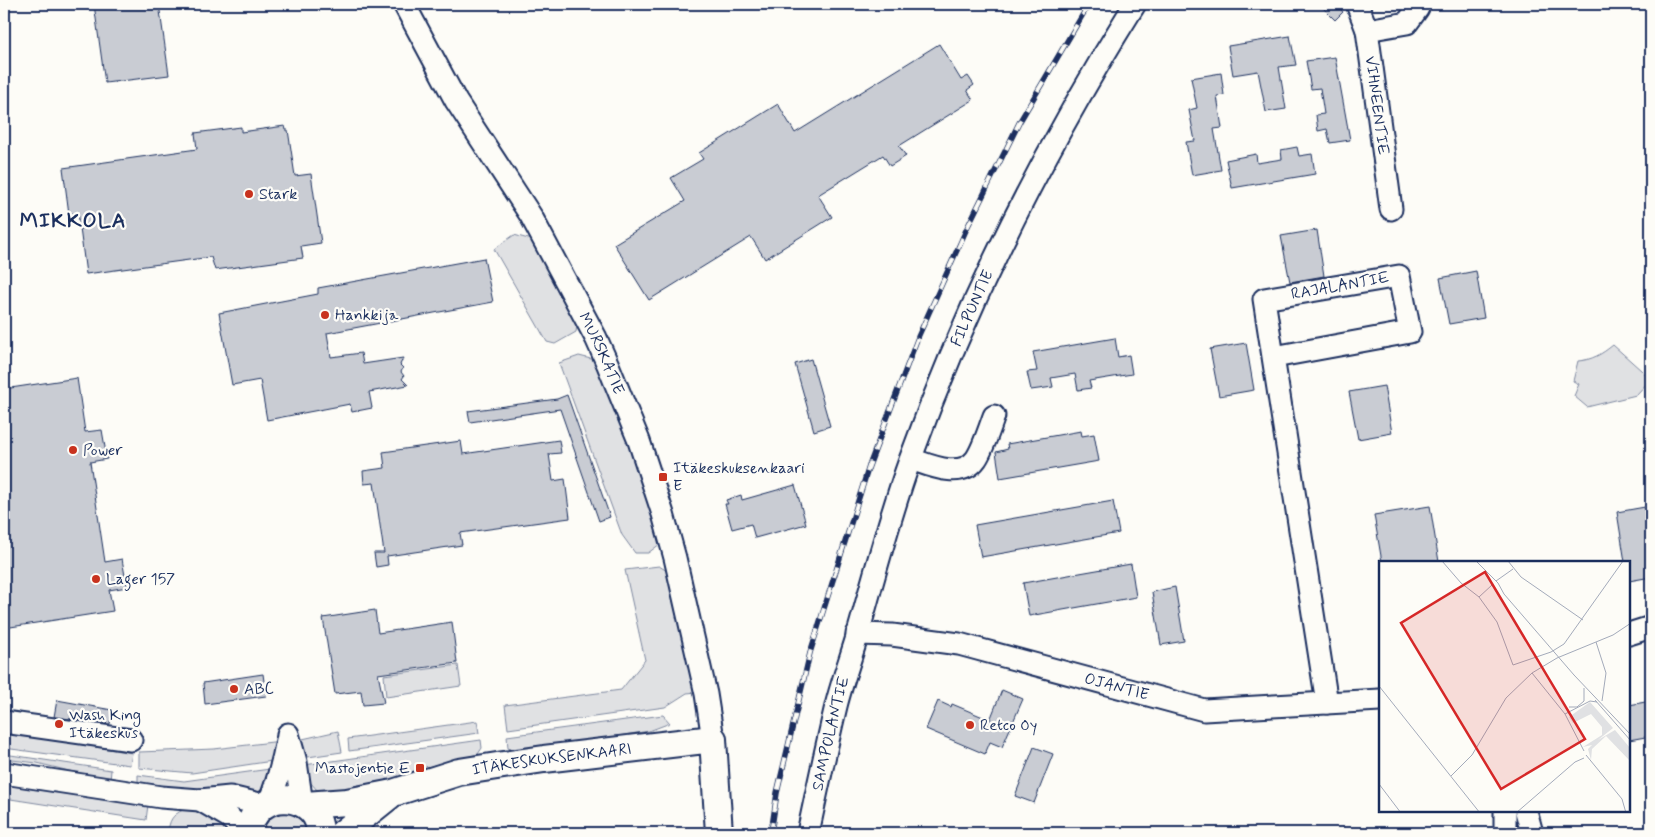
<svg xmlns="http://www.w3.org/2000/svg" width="1655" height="837" viewBox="0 0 1655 837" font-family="Mynerve,sans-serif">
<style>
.green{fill:#e0e1e3;stroke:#7e88a0}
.building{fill:#c9ccd3;stroke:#1b2f5e}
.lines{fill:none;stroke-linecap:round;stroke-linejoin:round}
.minor-casing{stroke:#1b2f5e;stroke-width:25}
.major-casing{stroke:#1b2f5e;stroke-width:30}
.minor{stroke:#fdfcf7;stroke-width:21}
.major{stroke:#fdfcf7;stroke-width:26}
.rail-casing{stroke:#1b2f5e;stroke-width:5.5}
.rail{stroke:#fdfcf7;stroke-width:4;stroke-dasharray:11;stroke-linecap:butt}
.poi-dot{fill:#c8321e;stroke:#fdfcf7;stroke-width:2}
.labels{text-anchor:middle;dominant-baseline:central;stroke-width:4.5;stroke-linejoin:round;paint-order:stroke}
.street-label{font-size:16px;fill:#1b2f5e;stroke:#fdfcf7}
.poi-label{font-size:16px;fill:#1b2f5e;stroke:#fdfcf7;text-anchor:start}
.district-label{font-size:21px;font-weight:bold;letter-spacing:1px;fill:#1b2f5e;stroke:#fdfcf7}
.inset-road{fill:none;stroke:#a3aaba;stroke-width:1}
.view{fill:#d62828;fill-opacity:0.15;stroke:#d62828;stroke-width:2.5}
.inset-edge{fill:none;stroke:#1b2f5e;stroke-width:2.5}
</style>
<rect width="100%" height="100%" fill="#fdfcf7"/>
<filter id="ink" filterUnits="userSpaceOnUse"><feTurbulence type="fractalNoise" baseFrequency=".02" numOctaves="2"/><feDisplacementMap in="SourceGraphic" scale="10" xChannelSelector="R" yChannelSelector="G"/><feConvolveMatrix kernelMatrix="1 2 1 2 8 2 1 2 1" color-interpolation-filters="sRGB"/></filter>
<g filter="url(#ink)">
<path class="green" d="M514,235L536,241L578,319L576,332L555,344L547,342L494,249Z
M1613,345L1651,379L1636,395L1587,407L1574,396L1579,384L1573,381L1578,361C1592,360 1602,354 1613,345Z
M579,356L595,360L611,390L655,513L660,544L648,553H635L622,535L559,363Z
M659,566L672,574L697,692L687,693L665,707L508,729L505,705L621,690L645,660L625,570Z
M458,665L461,686L386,697L384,675Z
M663,715L670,723L649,731L517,752L508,748L507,736Z
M477,721L479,733L349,751L348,739Z
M338,731L342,752L301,758L298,740Z
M4,732L132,753L130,765L4,748Z
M481,740L482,748L478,754L419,769L403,780L376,792L318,791L309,781L304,765Z
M281,741L279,760L192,773L139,768V752L214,749Z
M4,754L111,770L110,781L37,763L4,759Z
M277,768L271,785L261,792L243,793L145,785L138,781V775L184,781Z
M4,781L148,805L146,820L4,798Z
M183,810L203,811L237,833H168C169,821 172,815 183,810Z
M283,811C295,814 306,820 307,833H260C267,819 267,815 283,811Z"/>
<path class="building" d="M94,4H159L169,75L105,83Z
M1319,4H1335L1343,12L1335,20Z
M1290,36L1296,65L1279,67L1286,109L1266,112L1258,71L1233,75L1228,46Z
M939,44L961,80L968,76L974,85L967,90L973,100L899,146L906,156L890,166L883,155L818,195L832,217L765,259L751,237L649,300L614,244L685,201L671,178L703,159L699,153L778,104L795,133Z
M1335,57L1350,140L1330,143L1327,129L1318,131L1316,115L1324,114L1320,88L1311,89L1306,61Z
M1221,73L1224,95L1217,96L1222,128L1214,129L1221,170L1192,175L1186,142L1195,141L1189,110L1197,108L1191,78Z
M285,126L286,130H288L295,176L311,174L321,243L301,246L303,258L215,270L211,257L86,274L78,213L69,214L63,168L197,149L195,133L241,127V132Z
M1297,147L1299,156L1312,154L1315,174L1232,188L1226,160L1256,154L1257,163L1282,159L1281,150Z
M1317,230L1324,276L1290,282L1281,236Z
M484,258L493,302L327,333L331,357L361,353L363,364L403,358L400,365L403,368L401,372L404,376L402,379L408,385L369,392L372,408L352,412L350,404L267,420L260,380L232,385L219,313L318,294V288Z
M1476,271L1484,318L1449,324L1440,278Z
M1115,338L1118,357L1129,355L1132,374L1089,381L1091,388L1078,390L1075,374L1051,378L1053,387L1031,390L1027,372L1037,371L1033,352Z
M1246,343L1254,390L1219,396L1210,349Z
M811,359L830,426L814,431L795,364Z
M77,378L85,432L102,430L107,459L90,462L105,562L122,559L127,587L109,590L113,611L4,628V389Z
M1384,386L1392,433L1358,439L1349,392Z
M567,395L610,517L599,521L560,409L470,422L468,411L557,399Z
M1081,431L1082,436L1094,434L1099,461L1000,478L996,452L1008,449L1007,444Z
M559,440L561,453L549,454L553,481L565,479L570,518L460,533L462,545L387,556L388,565L376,567L374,553H384L374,483L364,484L363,471L385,468L383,452L461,441L463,454Z
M795,485L806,524L755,538L751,524L732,529L725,504H728L726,500L741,495L742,500Z
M1113,501L1119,533L981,557L975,525Z
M1430,506L1439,562H1382L1374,515Z
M1645,507L1651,542V577L1629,581V562H1625L1617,512Z
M1131,564L1136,597L1029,616L1023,583Z
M1175,587L1184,641L1161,645L1152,592Z
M375,610L378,633L452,622L457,663L378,674L384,703L363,705L361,691L335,694L323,618Z
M263,674L266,696L205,704L203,683Z
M1002,690L1023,699L1002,747L990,742L985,754L926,729L938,701L951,707L952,704L990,720Z
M57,700L112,710L110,724L54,717Z
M1651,701V736L1629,740V705Z
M1034,747L1053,754L1034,803L1015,796Z"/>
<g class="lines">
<g class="minor-casing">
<g id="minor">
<path id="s1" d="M404,4L456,101L531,216L596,338L608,365L639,441L663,514L675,558L706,694L713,739"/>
<path id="s2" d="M1357,4L1367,30L1391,209"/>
<path d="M1367,30L1407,23L1418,8L1417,4"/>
<path d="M1274,357L1410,332L1399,276L1264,299L1327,703"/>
<path d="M911,459C929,465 961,480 976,459C983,449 990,427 994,416"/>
<path id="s3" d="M857,634L892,635L959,644L1204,710L1380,700"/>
<path d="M1629,634L1651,627"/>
<path d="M4,722L131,740"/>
<path d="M288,734L296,762L302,804"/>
<path d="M4,773L161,797L200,800L230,797L264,805"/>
<path d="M200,800L229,817L245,833"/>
<path d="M269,802C278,781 283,762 287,740"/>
<path d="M1526,811L1532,833"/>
<path id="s4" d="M808,833C817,791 826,748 836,706C842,682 850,660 857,637C874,577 889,518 910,460C968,300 1045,148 1135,4"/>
<path d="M1505,833V811"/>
</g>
</g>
<g class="major-casing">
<g id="major">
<path id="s5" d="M305,805L347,802L393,793L459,772L497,766L544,759L713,739L719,833"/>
<path d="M248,833C256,783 320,793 320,833"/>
<path d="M343,833L389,796"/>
</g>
</g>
<use href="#minor" class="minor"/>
<use href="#major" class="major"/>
<g class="rail-casing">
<path id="rail" d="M771,833L777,793L810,653L869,466L918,337L967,228L1020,121L1089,4"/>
</g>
<use href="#rail" class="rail"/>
</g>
</g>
<g class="poi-dot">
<circle cx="249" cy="194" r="5"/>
<circle cx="325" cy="315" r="5"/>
<circle cx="73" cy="450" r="5"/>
<rect x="658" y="472" width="10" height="10" rx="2.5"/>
<circle cx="96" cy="579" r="5"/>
<circle cx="234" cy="689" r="5"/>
<circle cx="59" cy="724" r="5"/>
<circle cx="970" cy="725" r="5"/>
<rect x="415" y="763" width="10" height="10" rx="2.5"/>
</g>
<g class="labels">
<g class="street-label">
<text stroke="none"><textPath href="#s2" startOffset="104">VIHNEENTIE</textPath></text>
<text transform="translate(1340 286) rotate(-10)">RAJALANTIE</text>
<text stroke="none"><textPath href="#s4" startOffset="551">FILPUNTIE</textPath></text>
<text stroke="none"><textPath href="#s1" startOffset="402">MURSKATIE</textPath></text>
<text stroke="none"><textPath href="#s3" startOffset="266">OJANTIE</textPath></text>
<text stroke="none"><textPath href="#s4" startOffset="102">SAMPOLANTIE</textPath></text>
<text stroke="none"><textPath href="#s5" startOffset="252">ITÄKESKUKSENKAARI</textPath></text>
</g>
<g class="poi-label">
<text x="259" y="194">Stark</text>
<text x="335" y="315">Hankkija</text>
<text x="83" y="450">Power</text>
<text x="673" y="468">Itäkeskuksenkaari<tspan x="673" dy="18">E</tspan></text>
<text x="106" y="579">Lager 157</text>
<text x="244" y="689">ABC</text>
<text x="69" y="715">Wash King<tspan x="69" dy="18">Itäkeskus</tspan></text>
<text x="980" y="725">Retco Oy</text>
<text x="410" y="768" text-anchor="end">Mastojentie E</text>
</g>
<g class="district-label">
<text x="73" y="221">MIKKOLA</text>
</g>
</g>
<g transform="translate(1379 561)">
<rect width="251" height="251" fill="#fdfcf7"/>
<path d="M211,141L234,167L219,179L236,169L251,187V200L227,175L213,188L212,199L209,188L213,184L204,186L223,174V166L212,153L194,162L190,156Z" fill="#e0e1e3"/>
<path class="inset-road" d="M63,0L82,22L100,36L118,61L134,104L172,91L185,83L244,0M97,0L119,22L125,33L195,114L252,174M129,0L142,16L204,59M117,20L134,8M100,36L113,24M217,81L227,112L223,140M0,125L101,252M216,139L252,180M218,141L211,140L186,153L153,112L178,97L234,74L252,62M190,146H198L205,140V127M186,153L205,190M207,194L243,238L247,252M72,215L93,194L127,137L153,112M0,223L22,252M137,252L196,201L205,197"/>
<path class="view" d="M106,11L206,178L122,228L22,62Z"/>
<rect width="251" height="251" class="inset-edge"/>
</g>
<rect width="1655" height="837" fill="none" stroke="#fdfcf7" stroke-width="20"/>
<rect x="10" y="10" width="1635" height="817" fill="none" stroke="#1b2f5e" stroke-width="2" filter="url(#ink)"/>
</svg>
